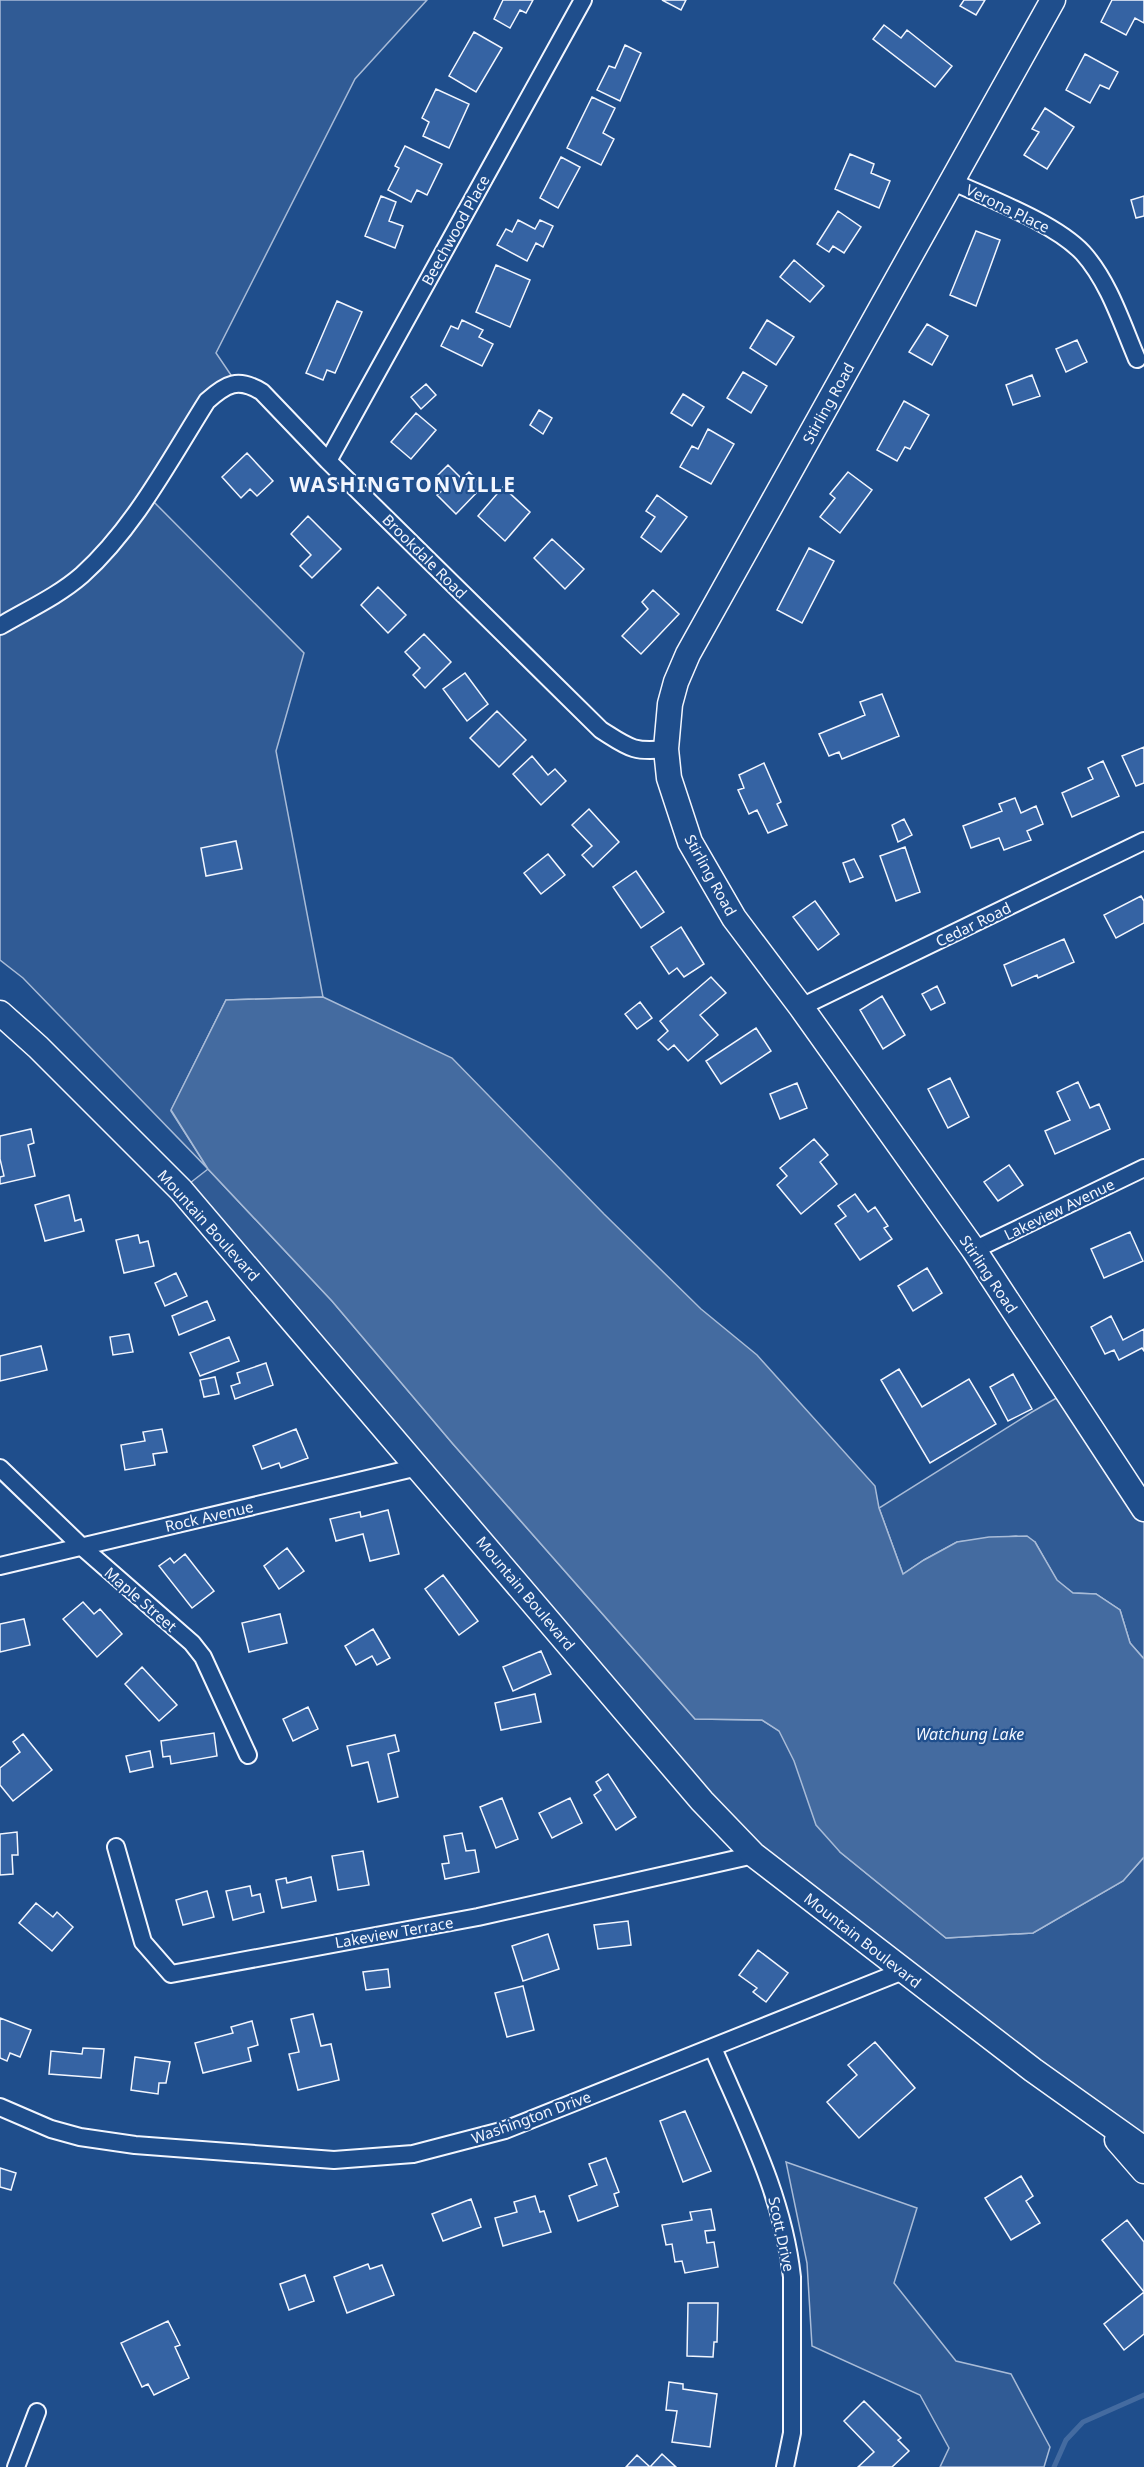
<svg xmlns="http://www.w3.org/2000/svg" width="1144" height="2467" viewBox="0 0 1144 2467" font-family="'Noto Sans',sans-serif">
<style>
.built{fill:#305b95;stroke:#a8bbd7;stroke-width:1.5}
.water{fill:#446ba0;stroke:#a8bbd7;stroke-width:1.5}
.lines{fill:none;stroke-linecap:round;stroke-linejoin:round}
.stream{stroke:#446ba0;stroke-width:5}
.building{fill:#3563a3;stroke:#f2f6ff;stroke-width:1.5}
.street-casing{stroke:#f2f6ff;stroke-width:20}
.secondary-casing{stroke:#f2f6ff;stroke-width:27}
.street{stroke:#1f4e8c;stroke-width:16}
.secondary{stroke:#1f4e8c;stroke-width:24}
.labels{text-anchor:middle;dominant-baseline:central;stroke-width:4.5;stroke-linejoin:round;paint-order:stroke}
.street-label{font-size:15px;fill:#f2f6ff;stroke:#1f4e8c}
.water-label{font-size:16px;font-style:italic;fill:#f2f6ff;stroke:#1f4e8c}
.district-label{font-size:21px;font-weight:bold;letter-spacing:1.5px;fill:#f2f6ff;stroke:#1f4e8c}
</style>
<rect width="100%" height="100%" fill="#1f4e8c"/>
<path class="built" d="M0,0H427L355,79L216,353L233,378L144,492L304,653L276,751L323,997L226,1000L171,1111L208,1169L332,1301L453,1444L695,1719L762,1720L780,1731L840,1852L946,1938L1033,1933L1123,1881L1144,1857V2149L754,1855L181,1190L208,1169L23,978L0,960Z
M1067,1392L1144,1509V1659L1130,1643L1120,1610L1096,1594L1073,1593L1057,1581L1035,1542L1016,1536L957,1542L924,1560L903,1574L879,1508L1032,1412Z
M786,2162L917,2208L894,2283L956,2361L1011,2374L1050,2447L1044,2467H940L949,2448L920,2395L812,2346L807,2263Z"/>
<path class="water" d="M323,997L452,1058L604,1214L701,1309L757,1355L875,1486L879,1508L903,1574L924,1560L957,1542L989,1537L1027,1536L1035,1542L1057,1580L1073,1593L1096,1594L1120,1610L1130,1643L1144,1659V1857L1123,1881L1033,1933L946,1938L840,1852L816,1825L794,1761L779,1731L762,1720L695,1719L453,1444L332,1301L208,1169L171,1110L226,1000Z"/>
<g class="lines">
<path class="stream" d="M1054,2467L1066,2440L1083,2422L1144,2395"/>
</g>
<path class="building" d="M503,0H533L526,13L520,10L510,28L494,19Z
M662,0H686L681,10Z
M964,0H985L976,15L960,6Z
M1112,0H1144V23L1135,18L1126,35L1101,22Z
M884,25L901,38L907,30L952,66L935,87L873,39Z
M474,32L502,48L476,92L449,76Z
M625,45L641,53L620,101L597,90L609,66L615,68Z
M1085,54L1118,72L1109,89L1100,85L1090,103L1066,90Z
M436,89L469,104L449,148L423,136L429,122L422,118Z
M592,97L615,108L603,133L614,139L601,165L567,148Z
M1045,108L1074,127L1047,169L1024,155L1039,132L1032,129Z
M405,146L442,164L427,195L417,190L411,202L388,190L399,168L395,166Z
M850,154L874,164L871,173L890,181L879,208L835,189Z
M561,157L580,167L558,208L540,198Z
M381,196L396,202L389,221L403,226L395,248L365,236Z
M1144,196V216L1136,218L1131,200Z
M838,211L861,227L844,253L833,246L829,252L817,244Z
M518,220L535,229L540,220L553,226L543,247L536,243L527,261L497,245L506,229L512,232Z
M976,231L1000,240L976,306L950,295Z
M794,260L824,286L810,302L780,277Z
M496,265L530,280L510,327L476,312Z
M337,301L362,312L335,373L327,370L323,380L306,373Z
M462,320L483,330L479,337L493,344L482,366L441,346L451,326L458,329Z
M767,320L794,337L776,365L750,348Z
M927,324L948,336L932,365L909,352Z
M1077,340L1087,362L1066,372L1056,349Z
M743,372L767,386L751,413L727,398Z
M1032,375L1040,396L1013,405L1006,385Z
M426,384L436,395L421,409L411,397Z
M683,394L704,407L692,426L671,413Z
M904,401L929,415L910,449L905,447L897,461L877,450Z
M539,410L552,418L543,434L530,425Z
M416,413L436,430L411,459L391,442Z
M708,429L734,444L711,484L680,467L692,446L698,449Z
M247,453L273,481L257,496L250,489L241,498L222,477Z
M448,465L462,479L469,472L483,486L456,514L437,495L445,488L435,478Z
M848,472L872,490L840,533L820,517L835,498L830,494Z
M503,487L530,512L505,541L478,516Z
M657,495L687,517L661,552L641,537L655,517L646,511Z
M308,516L341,549L312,578L300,566L311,555L291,534Z
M552,539L584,569L565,589L534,558Z
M809,548L834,561L802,623L777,610Z
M378,587L406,615L388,633L361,605Z
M653,590L679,614L641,654L622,636L648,609L642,602Z
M424,634L451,662L425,688L413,675L420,668L405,652Z
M465,673L488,704L467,721L443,689Z
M882,694L899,736L842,759L839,752L829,756L819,734L865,715L860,702Z
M497,711L526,740L499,767L470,738Z
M1144,747V783L1136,786L1122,756Z
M532,756L548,775L555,769L566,781L541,805L513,774Z
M1103,761L1119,796L1072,817L1062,793L1093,779L1088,768Z
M764,763L781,802L777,804L787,825L768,833L757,810L749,814L738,790L744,788L739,775Z
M1015,798L1021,813L1036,806L1043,824L1027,831L1031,840L1004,850L999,838L971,848L963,826L1002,811L999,804Z
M589,809L619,842L593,867L582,855L592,846L572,825Z
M904,819L912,835L898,842L892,825Z
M236,841L242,869L206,876L201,848Z
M905,847L920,892L896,901L880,856Z
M548,854L565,875L541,894L524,873Z
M854,859L863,877L850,882L843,863Z
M636,871L664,912L641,928L613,887Z
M1141,896L1144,901V923L1116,938L1104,915Z
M815,901L839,934L818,950L793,917Z
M681,927L704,964L684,977L677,968L669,974L651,947Z
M1064,939L1074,962L1038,978L1037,975L1012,986L1004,965Z
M711,977L726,993L700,1015L718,1035L688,1061L674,1045L668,1050L658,1040L668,1031L660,1021Z
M937,986L945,1003L931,1010L922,994Z
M882,996L905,1035L883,1049L860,1010Z
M640,1002L652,1018L637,1029L625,1014Z
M756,1028L771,1051L721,1084L706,1061Z
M950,1078L969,1117L948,1128L928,1089Z
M1078,1082L1090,1108L1099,1104L1110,1129L1055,1154L1045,1131L1070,1120L1057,1092Z
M797,1083L807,1108L780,1119L770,1094Z
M31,1129L34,1143L28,1145L35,1176L0,1184V1177L4,1176L0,1159V1136Z
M814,1139L828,1155L820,1162L837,1184L801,1214L777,1185L787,1176L780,1168Z
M1009,1165L1023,1185L998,1201L984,1182Z
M855,1194L868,1212L875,1207L888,1226L884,1228L892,1239L860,1260L835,1224L846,1216L838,1206Z
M69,1195L75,1221L81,1219L84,1231L45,1241L35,1205Z
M1130,1232L1143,1261L1104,1278L1091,1249Z
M138,1235L140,1243L148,1241L154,1266L124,1273L116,1240Z
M927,1268L942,1293L913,1311L898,1286Z
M176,1273L187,1296L165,1306L155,1283Z
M207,1301L215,1320L179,1335L172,1316Z
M1111,1316L1123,1340L1144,1329V1351L1142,1348L1119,1360L1114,1350L1105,1354L1091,1327Z
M129,1334L133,1352L113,1355L110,1337Z
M229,1337L239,1361L200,1376L190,1353Z
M41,1346L47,1370L0,1381V1356Z
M266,1363L273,1385L235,1399L231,1386L240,1383L237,1373Z
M899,1369L922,1407L969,1379L996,1424L930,1463L881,1380Z
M1013,1374L1032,1409L1008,1421L990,1387Z
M215,1377L219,1394L204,1397L200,1380Z
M162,1429L167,1452L153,1454L155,1465L125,1470L121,1445L145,1441L143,1432Z
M296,1429L308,1458L281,1468L279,1463L262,1469L253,1446Z
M388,1510L399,1554L370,1561L363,1534L336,1541L330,1519L360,1512L361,1517Z
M287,1548L304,1571L279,1589L264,1566Z
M185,1554L214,1591L192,1608L159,1566L170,1558L174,1563Z
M443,1575L478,1621L459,1635L425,1589Z
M83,1602L94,1614L100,1609L122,1634L97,1657L63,1619Z
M280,1614L287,1643L249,1652L242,1623Z
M24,1619L30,1645L0,1652V1624Z
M373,1629L390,1658L377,1665L372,1656L356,1665L345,1646Z
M541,1651L551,1674L513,1691L503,1667Z
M142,1667L177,1705L159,1721L125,1684Z
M535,1694L541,1722L501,1730L495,1703Z
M308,1707L318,1729L293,1741L283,1719Z
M214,1733L217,1756L171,1764L170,1756L163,1757L161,1741Z
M23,1734L52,1770L13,1801L0,1785V1768L20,1752L13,1742Z
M395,1735L399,1751L388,1754L398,1797L378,1802L368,1762L352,1766L347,1746Z
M150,1751L153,1767L130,1772L126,1756Z
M608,1774L636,1817L616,1830L594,1795L601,1790L596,1782Z
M502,1798L518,1839L496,1848L480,1807Z
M570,1798L582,1823L552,1838L539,1813Z
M17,1832L18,1855H12L13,1874L0,1875V1834Z
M462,1833L466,1851L475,1850L479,1872L445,1879L442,1864L449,1863L444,1836Z
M363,1851L369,1885L338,1890L332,1856Z
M311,1877L316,1901L282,1908L276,1880L286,1878L287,1883Z
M250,1886L252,1896L260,1894L264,1912L233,1920L226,1891Z
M207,1891L214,1917L183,1925L176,1900Z
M36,1903L53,1917L57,1912L73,1927L52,1951L19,1923Z
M628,1921L631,1945L598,1949L594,1925Z
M548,1934L559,1969L523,1981L512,1946Z
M758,1950L788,1973L766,2002L753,1992L757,1988L739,1975Z
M388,1969L390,1987L366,1990L363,1972Z
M523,1986L534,2030L507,2037L495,1993Z
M313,2014L321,2046L331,2044L339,2080L298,2090L289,2054L299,2052L291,2019Z
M0,2018L31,2030L20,2057L10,2053L7,2061L0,2058Z
M252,2021L258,2045L248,2048L251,2061L203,2073L195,2043L233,2033L231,2027Z
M875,2042L915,2088L859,2138L827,2102L857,2075L848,2065Z
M83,2048L104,2049L101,2078L49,2074L51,2051L82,2054Z
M135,2057L170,2062L166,2083H159L158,2094L131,2090Z
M685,2111L711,2171L683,2182L660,2121Z
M606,2158L619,2192L614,2194L618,2206L578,2221L569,2196L597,2185L589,2164Z
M0,2168L16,2173L11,2190L0,2187Z
M1021,2176L1033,2196L1026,2201L1040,2223L1011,2240L985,2198Z
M535,2196L540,2212L544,2211L551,2232L503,2246L495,2218L517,2212L514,2202Z
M471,2199L481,2227L443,2241L432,2214Z
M711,2209L715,2230L705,2231L707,2243L714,2242L718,2267L685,2273L682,2261L675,2262L672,2244L666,2245L662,2225L692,2220L690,2212Z
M1127,2220L1144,2242V2334L1124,2350L1104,2324L1144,2292L1102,2240Z
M368,2264L370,2269L382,2265L394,2295L347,2313L334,2277Z
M305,2275L314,2301L289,2310L280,2284Z
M688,2303H718L717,2342H714L713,2357L687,2356Z
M168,2321L180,2345L175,2347L189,2378L154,2395L148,2384L142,2387L121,2343Z
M669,2382L683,2384V2389L717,2394L710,2447L672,2442L677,2411L666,2410Z
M864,2401L901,2438L898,2440L909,2451L892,2467H858L874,2452L844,2421Z
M662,2454L676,2467H650Z
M637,2455L650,2467H626Z"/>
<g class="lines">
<g class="street-casing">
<path id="street" d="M951,181C990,199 1055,223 1083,253C1109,282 1122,324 1137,359
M328,461L583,0
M0,626C27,610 58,596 82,575C135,527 169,461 207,401C226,384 238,377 262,392L328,461L601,730C628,747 633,753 666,749
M801,1007L1144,841
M974,1250L1144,1168
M0,1468L81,1546L192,1643L203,1657L248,1755
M0,1566L418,1467
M116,1847L143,1942L171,1974L478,1917L754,1855
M713,2048C745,2123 783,2195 792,2277V2433L785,2467
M0,2107L51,2129L80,2137L135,2145L334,2160L413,2154L505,2130L903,1971
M16,2467L37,2412"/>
</g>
<g class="secondary-casing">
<path id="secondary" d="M1053,0L688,654L676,682L670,704L666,749L669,778L690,842L734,918L801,1007L974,1250L1144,1509
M0,1013L38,1047L181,1190L702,1801L754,1855L1033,2070L1144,2149
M1117,2140L1144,2171"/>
</g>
<use href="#street" class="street"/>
<use href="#secondary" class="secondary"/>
</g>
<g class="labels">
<g class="street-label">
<text transform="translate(1008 208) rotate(26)">Verona Place</text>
<text transform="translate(455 230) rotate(-61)">Beechwood Place</text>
<text transform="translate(828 403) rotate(-61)">Stirling Road</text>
<text transform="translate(425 556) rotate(45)">Brookdale Road</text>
<text transform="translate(711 875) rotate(61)">Stirling Road</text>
<text transform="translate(973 924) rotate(-26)">Cedar Road</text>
<text transform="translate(1059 1209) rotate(-26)">Lakeview Avenue</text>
<text transform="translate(209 1225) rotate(48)">Mountain Boulevard</text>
<text transform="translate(989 1274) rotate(56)">Stirling Road</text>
<text transform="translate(209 1516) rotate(-13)">Rock Avenue</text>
<text transform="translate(526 1593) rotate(50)">Mountain Boulevard</text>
<text transform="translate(141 1599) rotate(41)">Maple Street</text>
<text transform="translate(394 1932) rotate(-10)">Lakeview Terrace</text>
<text transform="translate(863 1940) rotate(38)">Mountain Boulevard</text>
<text transform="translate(531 2117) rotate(-20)">Washington Drive</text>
<text transform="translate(782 2234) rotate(78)">Scott Drive</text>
</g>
<g class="water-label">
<text x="970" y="1734">Watchung Lake</text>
</g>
<g class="district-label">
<text x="403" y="484">WASHINGTONVILLE</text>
</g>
</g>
</svg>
